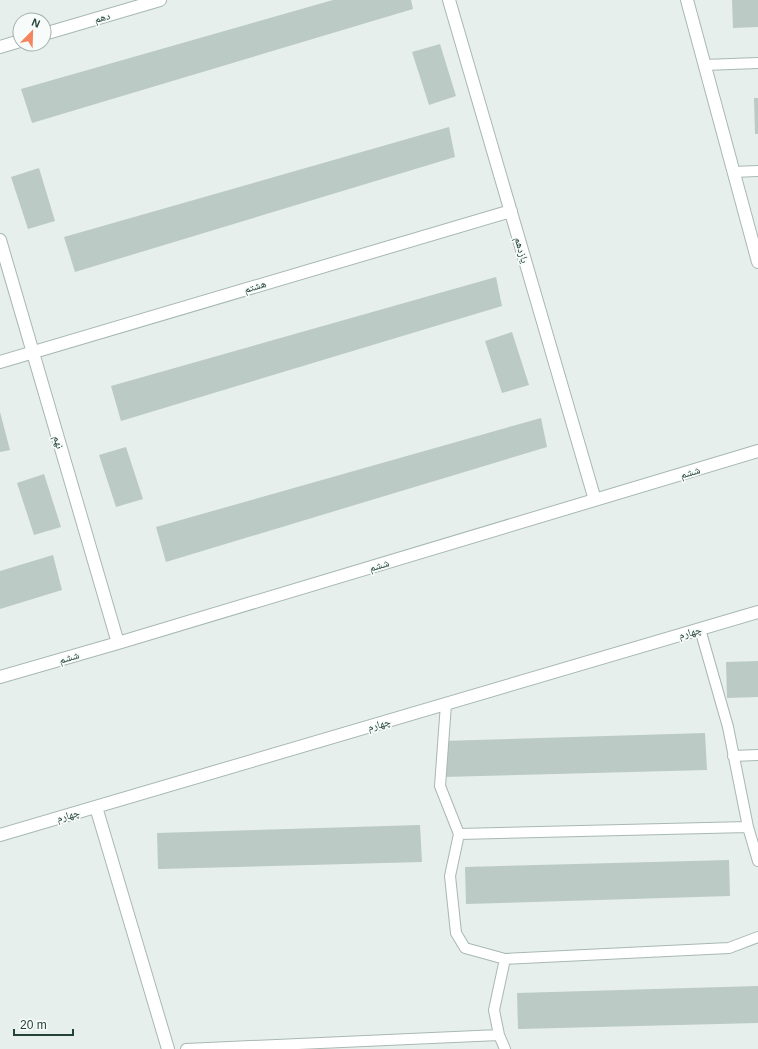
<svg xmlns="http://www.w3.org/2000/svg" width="758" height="1049" viewBox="0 0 758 1049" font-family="Helvetica,'Noto Naskh Arabic',sans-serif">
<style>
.building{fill:#bbcac4}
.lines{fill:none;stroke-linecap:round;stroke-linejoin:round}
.lane-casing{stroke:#a8b8b2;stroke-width:12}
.street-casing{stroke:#a8b8b2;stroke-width:14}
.lane{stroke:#fff;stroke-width:10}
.street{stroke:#fff;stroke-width:12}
.labels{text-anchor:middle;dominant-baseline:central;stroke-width:3.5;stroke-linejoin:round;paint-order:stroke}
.street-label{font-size:11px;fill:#24423a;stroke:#f7fbf9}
</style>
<rect width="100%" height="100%" fill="#e6efeb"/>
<path class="building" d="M333,0H411L413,9L32,123L21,89Z
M732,0H758V27L733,28Z
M440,44L456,96L429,105L412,52Z
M754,98H758V134H755Z
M449,127L455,157L75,272L64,237Z
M39,168L55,221L28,229L11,177Z
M496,277L502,306L121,421L111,386Z
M512,332L529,385L502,393L485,341Z
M0,412L10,450L0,452Z
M541,418L547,447L166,562L156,527Z
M126,447L143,499L116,507L99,455Z
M44,474L61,527L34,535L17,483Z
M53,555L62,590L0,609V571Z
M758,661V697L727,698L726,662Z
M705,733L707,770L443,777L442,741Z
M420,825L422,862L158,869L157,833Z
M729,860L730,896L466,904L465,867Z
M758,986V1023L518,1029L517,993Z"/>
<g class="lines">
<g class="lane-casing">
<path id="lane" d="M704,65L758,63
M733,172L758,171
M700,629L728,727L748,827L758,861
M446,704L440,786L459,834L450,876L456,933L465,948L505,959L494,1010L499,1035L505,1049
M733,756L758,755
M459,834L748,827
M505,959L729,948L758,937
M186,1049L499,1035"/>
</g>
<g class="street-casing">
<path id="street" d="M449,0L595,500
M687,0L758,262
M44,34L160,0
M0,47L20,41
M0,240L118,643
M0,362L511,211
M0,677L118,643L758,451
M96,807L168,1049
M0,835L758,612"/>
</g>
<use href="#lane" class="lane"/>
<use href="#street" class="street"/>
</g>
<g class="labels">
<g class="street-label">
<text transform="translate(102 17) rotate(-16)">دهم</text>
<text transform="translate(522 250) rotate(74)">یازدهم</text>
<text transform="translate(255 286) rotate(-16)">هشتم</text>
<text transform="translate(59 442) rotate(74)">نهم</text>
<text transform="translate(690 472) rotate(-17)">ششم</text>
<text transform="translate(379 565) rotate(-17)">ششم</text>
<text transform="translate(690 632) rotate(-16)">چهارم</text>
<text transform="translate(69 657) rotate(-16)">ششم</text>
<text transform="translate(379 724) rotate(-16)">چهارم</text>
<text transform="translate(68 815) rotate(-16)">چهارم</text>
</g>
</g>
<g transform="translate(32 32) rotate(23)"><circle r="19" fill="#f7fbf9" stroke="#a3b1ad"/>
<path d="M0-3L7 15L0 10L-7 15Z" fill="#f4845f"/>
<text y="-6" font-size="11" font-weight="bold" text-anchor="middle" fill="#24423a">N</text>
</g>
<path d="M14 1029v6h59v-6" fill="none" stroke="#24423a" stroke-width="2"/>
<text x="20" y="1029" font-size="12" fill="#24423a" stroke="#f7fbf9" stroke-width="3" paint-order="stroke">20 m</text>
</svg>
